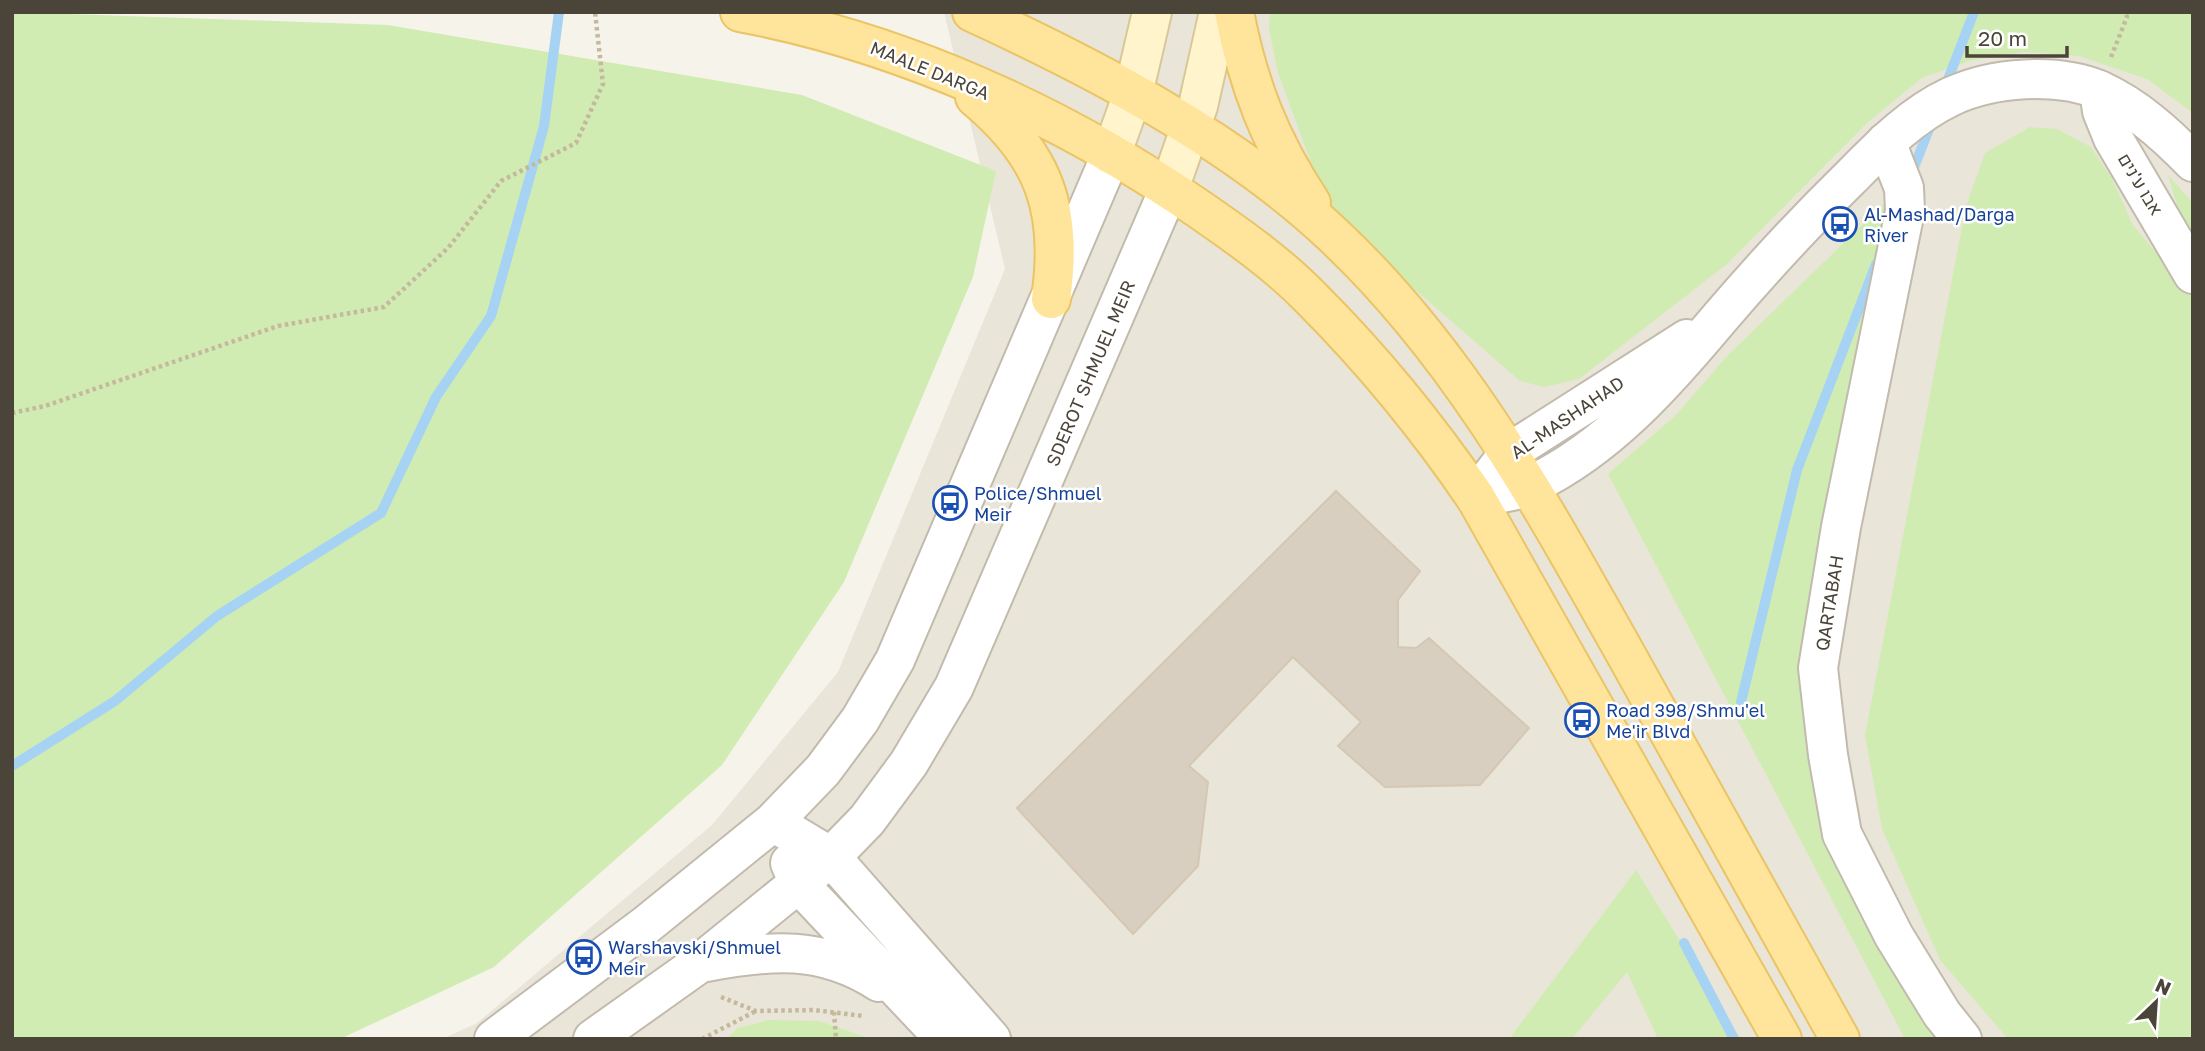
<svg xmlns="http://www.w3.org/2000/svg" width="2205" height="1051" viewBox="0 0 2205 1051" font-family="'Golos Text',Heebo,sans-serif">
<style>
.residential{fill:#eae5d9}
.green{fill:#d1ecb3}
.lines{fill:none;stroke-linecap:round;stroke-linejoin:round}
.stream{stroke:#a6d3f4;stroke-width:10}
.building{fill:#d9cfc0;stroke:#d4c7b3;stroke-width:2}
.minor-casing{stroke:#c2bbad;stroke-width:42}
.tertiary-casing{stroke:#c2bbad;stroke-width:42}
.secondary-casing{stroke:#d8c899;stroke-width:42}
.primary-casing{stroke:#eac465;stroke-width:42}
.path{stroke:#c5b89d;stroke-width:4.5;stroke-dasharray:3.5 3.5;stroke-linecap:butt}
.minor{stroke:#fff;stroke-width:38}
.tertiary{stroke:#fff;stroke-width:38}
.secondary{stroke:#fff4cc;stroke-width:38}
.primary{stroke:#ffe49b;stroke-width:38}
.labels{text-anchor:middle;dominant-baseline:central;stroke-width:5;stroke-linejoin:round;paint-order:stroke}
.street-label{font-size:18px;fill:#4b4438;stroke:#fff}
.transit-label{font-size:18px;fill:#164399;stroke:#fff;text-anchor:start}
</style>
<rect width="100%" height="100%" fill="#f6f3eb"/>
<path class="residential" d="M944,12H2193V1039H442L477,1023L712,825L838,672L1005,269Z"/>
<path class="green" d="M12,12L388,25L802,95L996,171L973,277L844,582L722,765L494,967L340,1039H12Z
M1270,12H2193V113L2147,79L2079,56L2024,52L1969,61L1922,78L1868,122L1727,264L1579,379L1544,387L1520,381L1357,239L1330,203L1311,163L1278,73L1269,29Z
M2030,127L2057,129L2091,147L2112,179L2133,225L2193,297V1039H2008L1940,960L1882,829L1865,735L1966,206L1985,153Z
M2168,175L2193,203V240L2184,229Z
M1889,199L1851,386L1826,819L1945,1039H1905L1608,474L1676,415L1726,357Z
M1636,870L1741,1039H1658L1627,972L1572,1039H1509Z
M769,1020L819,1021L872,1039H726L738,1028Z"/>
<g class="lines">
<path class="stream" d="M1945,87L1974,12
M1911,175L1931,124
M1741,702L1797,470L1876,264
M12,766L115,701L217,616L381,513L436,397L491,316L544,126L559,12
M1684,943L1734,1039"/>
</g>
<path class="building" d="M1336,491L1420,571L1398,600V647L1416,648L1429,638L1529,728L1480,785L1385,787L1338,746L1361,722L1293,657L1189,766L1208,782L1198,866L1133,934L1017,808Z"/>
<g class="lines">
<g class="minor-casing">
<path id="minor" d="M2099,90L2102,111L2113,138L2193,274
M1886,142L1904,188L1905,211L1841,527L1818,668L1828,755L1842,834L1894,936L1942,1014L1962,1039"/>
</g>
<g class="tertiary-casing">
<path id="tertiary" d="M1489,479L1510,452L1687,339
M1476,498C1494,494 1517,492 1533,484C1608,448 1666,382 1718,320C1759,272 1803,224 1848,180C1879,149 1910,116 1950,97C1992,77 2058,72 2101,91C2136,107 2166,134 2193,162
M773,822L831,857L991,1039
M790,863L799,884L945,1039
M706,962C771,950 821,945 879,982
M494,1039L646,925L773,822L823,770L860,720L895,660L1111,155
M593,1039L700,963L831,857L867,820L909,763L954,687L1169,189"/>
</g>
<g class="secondary-casing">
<path id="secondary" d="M1111,155L1133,94L1152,12
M1169,189L1198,106L1219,12"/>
</g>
<g class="primary-casing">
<path id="primary" d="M740,12C904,43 1061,115 1199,209C1238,236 1278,264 1311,298C1372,359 1427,426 1476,498L1782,1039
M972,12C1094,68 1232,140 1331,233C1458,351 1540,502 1624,651C1696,780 1767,910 1840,1039
M1234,12C1248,85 1270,141 1311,203
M975,97C1045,155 1064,211 1051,299"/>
</g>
<path class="path" d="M2111,57L2127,17L2125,12
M12,413L45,406L278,326L384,307L448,248L501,181L576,143L603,84L595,12
M721,997L756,1011L814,1010L863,1016
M834,1012L836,1039
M702,1039L756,1011"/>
<use href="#minor" class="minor"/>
<use href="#tertiary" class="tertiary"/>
<use href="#secondary" class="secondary"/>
<use href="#primary" class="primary"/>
</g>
<defs>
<g id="bus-ring" transform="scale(1.75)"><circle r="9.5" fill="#fff" stroke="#1a4fb4" stroke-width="1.5"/><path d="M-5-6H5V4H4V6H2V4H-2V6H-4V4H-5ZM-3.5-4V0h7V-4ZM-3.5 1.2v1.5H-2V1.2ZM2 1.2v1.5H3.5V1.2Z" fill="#1a4fb4"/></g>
</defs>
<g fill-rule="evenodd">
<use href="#bus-ring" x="1840" y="224"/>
<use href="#bus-ring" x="950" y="503"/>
<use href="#bus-ring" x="1582" y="720"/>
<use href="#bus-ring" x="584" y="957"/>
</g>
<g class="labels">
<g class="street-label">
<text transform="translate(930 70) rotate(22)">MAALE DARGA</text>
<text transform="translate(2141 184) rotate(59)">אבו ע'נים</text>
<text transform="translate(1090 373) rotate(-67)">SDEROT SHMUEL MEIR</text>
<text transform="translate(1567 417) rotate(-34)">AL-MASHAHAD</text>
<text transform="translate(1829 603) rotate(-81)">QARTABAH</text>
</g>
<g class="transit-label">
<text x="1864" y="214">Al-Mashad/Darga<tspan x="1864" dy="21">River</tspan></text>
<text x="974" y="493">Police/Shmuel<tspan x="974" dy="21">Meir</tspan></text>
<text x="1606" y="710">Road 398/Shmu'el<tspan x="1606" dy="21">Me'ir Blvd</tspan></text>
<text x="608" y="947">Warshavski/Shmuel<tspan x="608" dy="21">Meir</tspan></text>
</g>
</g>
<rect width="2205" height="1051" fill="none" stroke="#4b4438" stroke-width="28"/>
<g transform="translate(2156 1002) rotate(25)" stroke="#ffffff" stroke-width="5" paint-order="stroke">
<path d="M0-5L12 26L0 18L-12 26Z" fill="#4b4438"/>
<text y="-10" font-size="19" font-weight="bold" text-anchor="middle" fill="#4b4438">N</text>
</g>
<path d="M1967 46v10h100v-10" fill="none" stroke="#4b4438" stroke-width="3.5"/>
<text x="1978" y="46" font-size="21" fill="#4b4438" stroke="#ffffff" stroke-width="5" paint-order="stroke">20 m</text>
</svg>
